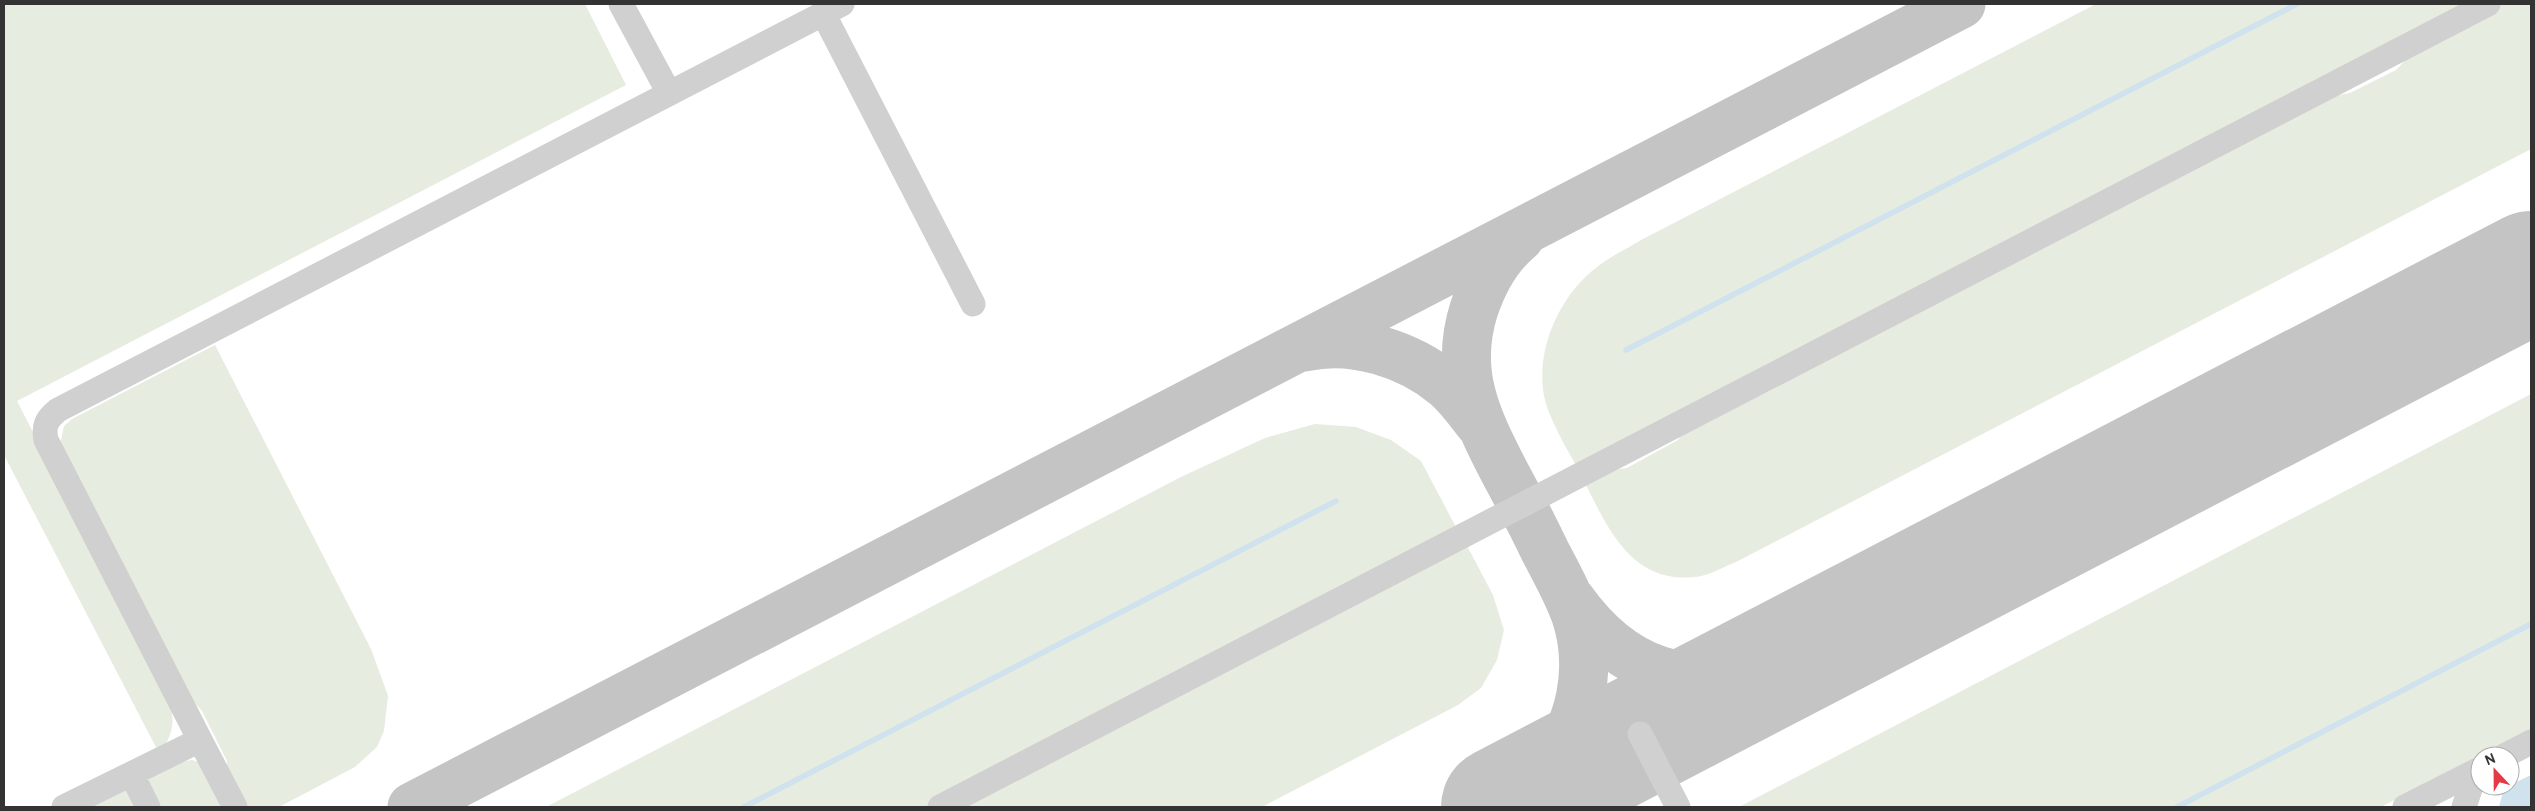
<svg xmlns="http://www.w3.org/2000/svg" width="2535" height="811" viewBox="0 0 2535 811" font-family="Overpass,sans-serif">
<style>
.green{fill:#e6ecdf}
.water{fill:#cfe2ee}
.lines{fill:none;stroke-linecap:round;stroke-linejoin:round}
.stream{stroke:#cfe2ee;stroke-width:5.5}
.taxiway{stroke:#c4c4c4;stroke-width:49}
.runway{stroke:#c4c4c4;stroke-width:122}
.minor{stroke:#d0d0d0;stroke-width:25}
</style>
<rect width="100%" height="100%" fill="#fff"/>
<path class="green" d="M4,4H585L626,85L17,401L168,695C175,719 175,734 159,753L4,455Z
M2096,4H2477L1578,469C1567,449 1555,429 1547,407C1531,359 1557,297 1597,267C1611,256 1628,248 1643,239Z
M2503,4H2531V149L1736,562C1725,566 1712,574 1701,576C1633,588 1608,529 1583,479L1598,472L1627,468L1678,440L1690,424L2321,98L2350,93L2396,70L2417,48Z
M215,345L371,649L388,696L384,731L377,747L355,767L279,807H241L227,774V761L202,711L182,689L60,445L64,426L72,419Z
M2531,394V730L2381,807H1739Z
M1315,424L1356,427L1391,440L1421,461L1458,531L926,807H546L1181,477L1265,438Z
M1465,542L1493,595L1504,630L1497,660L1481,688L1458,705L1262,807H960Z
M192,760L203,764L228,807H155L148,780C156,768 178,762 192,760Z
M125,790L132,793L142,807H89Z"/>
<path class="water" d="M2531,775V807H2499L2504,788Z"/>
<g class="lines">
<path class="stream" d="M1626,350L2297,4
M744,807L1336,501
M2177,807L2531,624"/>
<path class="taxiway" d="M1305,347C1352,336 1409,354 1446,385C1459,396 1468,409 1479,423
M1571,600C1624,674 1687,692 1773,667
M1504,806C1519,794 1534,783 1546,769C1581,726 1593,669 1576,616C1568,593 1556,572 1545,551C1532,524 1518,497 1504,471C1476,417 1454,371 1474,309C1483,282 1497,256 1520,237
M412,807L1961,4"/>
<path class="runway" d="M1502,807L2531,272"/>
<path class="minor" d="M621,4L669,93
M823,13L973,304
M1640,734L1678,807
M200,740L235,807
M2504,756L2531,742
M132,775L148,807
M64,807L200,740L46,440C43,425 47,419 58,410L842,4
M940,807L2488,4
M2405,807L2480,769
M2464,807L2476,771"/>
</g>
<rect width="2535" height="811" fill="none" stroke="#333333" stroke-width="10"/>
<g transform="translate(2495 771) rotate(338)"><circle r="24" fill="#ffffff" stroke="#adadad"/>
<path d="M0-4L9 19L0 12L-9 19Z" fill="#e63946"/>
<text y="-8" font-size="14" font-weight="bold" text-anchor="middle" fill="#333333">N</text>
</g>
</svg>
